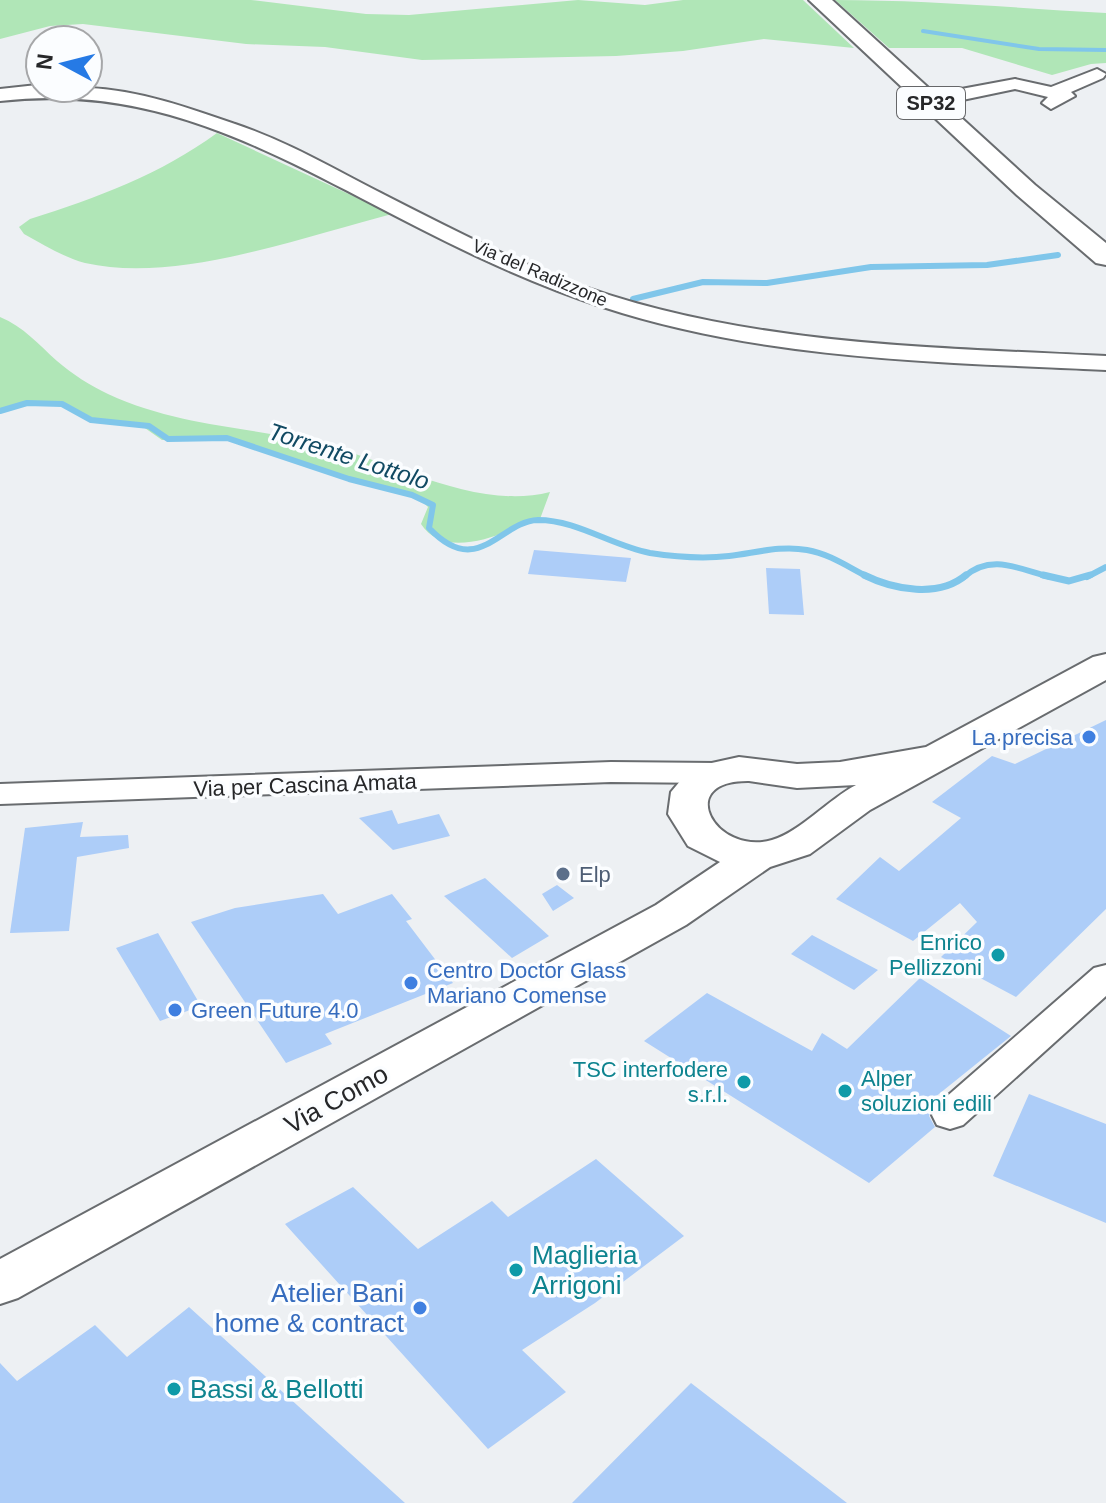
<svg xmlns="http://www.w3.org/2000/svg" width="1106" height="1503" viewBox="0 0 1106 1503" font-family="Helvetica,sans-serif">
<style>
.green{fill:#b0e6b7}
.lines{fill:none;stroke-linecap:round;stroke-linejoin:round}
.stream-far2{stroke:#80c6ea;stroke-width:4}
.stream-far1{stroke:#80c6ea;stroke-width:6}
.stream{stroke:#80c6ea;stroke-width:7}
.building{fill:#adcdf8}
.minor-casing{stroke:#696c6f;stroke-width:4}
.major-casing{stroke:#696c6f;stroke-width:4}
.minor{fill:#fff;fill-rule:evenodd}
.major{fill:#fff;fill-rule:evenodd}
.shop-dot{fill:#3f7fe0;stroke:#fbfdff;stroke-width:3}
.service-dot{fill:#5c6f8a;stroke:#fbfdff;stroke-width:3}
.culture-dot{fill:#0f9aa8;stroke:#fbfdff;stroke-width:3}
.labels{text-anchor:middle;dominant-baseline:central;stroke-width:7;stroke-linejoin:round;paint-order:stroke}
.far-street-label{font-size:18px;fill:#262729;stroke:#fbfdff}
.shield{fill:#fbfdff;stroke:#666769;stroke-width:2}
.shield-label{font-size:20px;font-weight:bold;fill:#262729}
.shop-label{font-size:22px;fill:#366cbe;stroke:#fbfdff;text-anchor:start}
.street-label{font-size:22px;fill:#262729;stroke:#fbfdff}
.service-label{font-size:22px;fill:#4e5e75;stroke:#fbfdff;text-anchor:start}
.culture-label{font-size:22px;fill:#0d838f;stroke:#fbfdff;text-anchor:end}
.water-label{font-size:24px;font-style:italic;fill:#114a63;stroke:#fbfdff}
.near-street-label{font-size:26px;fill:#262729;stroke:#fbfdff}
.near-culture-label{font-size:26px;fill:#0d838f;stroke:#fbfdff;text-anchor:start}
.near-shop-label{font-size:26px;fill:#366cbe;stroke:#fbfdff;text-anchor:end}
</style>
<rect width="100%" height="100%" fill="#edf0f3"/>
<path class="green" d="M0,0H251L366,14L409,15L578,0L645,5L683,0H803L854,48L764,39L683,51L616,56L422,60L325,47L246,44L83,24L50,26L0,39Z
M835,0C926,0 1016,8 1106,13V63L1091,64L1052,75L962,48H889Z
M217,133L392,214C302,237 177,284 85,263C63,257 44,245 24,234L19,227L30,219C97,198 161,174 217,133Z
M0,317C24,327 38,344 57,361C72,374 91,386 108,394C180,427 246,426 321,444C392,461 476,511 550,492L540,519C507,531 446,563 421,524L428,507L420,499L237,442L209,438L162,440L142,426L93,421L68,408L47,402L0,409Z"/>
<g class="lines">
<path class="stream-far2" d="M923,31L1039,49L1106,50"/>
<path class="stream-far1" d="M633,299L703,282L767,283L871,267L987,265L1058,255
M0,411L27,403L62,404L91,420L149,426L168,439L227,438L349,479L412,495L433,505L429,528C478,580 500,521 538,520C577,520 612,546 650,553C676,557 702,559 729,556C755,553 781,545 807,550C830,554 848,567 868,577
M964,577C991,553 1019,569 1050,577
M1087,577L1106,567"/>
<path class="stream" d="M864,575C894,590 939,598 966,575
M1043,575L1069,581L1090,575"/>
</g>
<path class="building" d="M534,550L631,558L626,582L528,574Z
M766,568L800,569L804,615L769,614Z
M1106,720V909L1016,997L941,957L977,922L960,903L913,941L836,899L880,857L899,871L961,818L932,802L992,756L1015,764Z
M392,810L398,824L439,814L450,836L393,850L359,818Z
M83,822L80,837L128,835L129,848L77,857L69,931L10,933L25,828Z
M485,878L549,936L512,958L444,896Z
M557,885L574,898L553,911L542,894Z
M323,894L338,914L392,894L412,919L406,921L453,983L325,1034L332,1044L286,1063L191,922L235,908Z
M158,933L201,1006L160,1021L116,948Z
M812,935L878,970L854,990L791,954Z
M920,978L1011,1036L929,1102L934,1105L929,1116L935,1127L869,1183L644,1041L707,993L812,1051L822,1033L847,1049Z
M1029,1094L1106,1124V1223L993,1176Z
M596,1159L684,1236L595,1303L522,1350L566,1392L488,1449L285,1224L353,1187L418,1249L492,1201L508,1217Z
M189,1307L405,1503H0V1363L17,1381L95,1325L127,1357Z
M691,1383L847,1503H572Z"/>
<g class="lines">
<g class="minor-casing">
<path id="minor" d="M1097,69L1106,74L1103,78L1071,92L1075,96L1051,109L1042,103L1048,97L1015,89L929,107L920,101L929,95L1015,79L1051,87Z
M37,85C47,92 75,87 89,88C138,90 189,108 235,124C286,141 330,167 377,191C438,222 499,254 563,279C736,345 923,347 1106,356V370C938,362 765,360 603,307C519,280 439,239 361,198C242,136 138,85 0,101V89Z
M611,762L716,763L727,766L731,773L727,780L716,783L611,782L0,804V784Z
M1106,965V996L963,1125L950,1129L937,1125L932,1115L937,1105L1094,968Z"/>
</g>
<g class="major-casing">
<path id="major" d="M809,0H832L1035,185L1106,243V265L1096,263L1017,195Z
M1106,654V680L870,810L810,854L770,867L686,925L18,1298L0,1304V1259L656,905L720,862L688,846L668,814L671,792L686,774L698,766L739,757L797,764L840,762L926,747L1093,657ZM749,781L797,788L856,785C829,799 800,832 772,840C715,856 673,780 749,781Z"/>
</g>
<use href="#minor" class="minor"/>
<use href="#major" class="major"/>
</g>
<g class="shop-dot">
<circle cx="1089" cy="737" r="8"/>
<circle cx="411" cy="983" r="8"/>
<circle cx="175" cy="1010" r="8"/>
<circle cx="420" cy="1308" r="8"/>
</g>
<circle class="service-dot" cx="563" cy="874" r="8"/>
<g class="culture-dot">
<circle cx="998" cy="955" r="8"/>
<circle cx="744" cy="1082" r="8"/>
<circle cx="845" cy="1091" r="8"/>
<circle cx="516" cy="1270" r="8"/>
<circle cx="174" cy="1389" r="8"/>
</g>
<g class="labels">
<g class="far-street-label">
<text transform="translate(540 273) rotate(23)">Via del Radizzone</text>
</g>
<rect class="shield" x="897" y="87" width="68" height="32" rx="6"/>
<g class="shield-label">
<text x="931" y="103">SP32</text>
</g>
<g class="shop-label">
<text x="1073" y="737" text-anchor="end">La precisa</text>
<text x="427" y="970">Centro Doctor Glass<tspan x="427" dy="25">Mariano Comense</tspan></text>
<text x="191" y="1010">Green Future 4.0</text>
</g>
<g class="street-label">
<text transform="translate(305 785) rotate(-2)">Via per Cascina Amata</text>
</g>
<g class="service-label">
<text x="579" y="874">Elp</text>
</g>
<g class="culture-label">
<text x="982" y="942">Enrico<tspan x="982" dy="25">Pellizzoni</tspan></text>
<text x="728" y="1069">TSC interfodere<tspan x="728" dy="25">s.r.l.</tspan></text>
<text x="861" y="1078" text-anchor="start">Alper<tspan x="861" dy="25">soluzioni edili</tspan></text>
</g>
<g class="water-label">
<text transform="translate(349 456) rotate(18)">Torrente Lottolo</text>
</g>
<g class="near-street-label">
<text transform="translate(336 1099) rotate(-29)">Via Como</text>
</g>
<g class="near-culture-label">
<text x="532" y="1255">Maglieria<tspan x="532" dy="30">Arrigoni</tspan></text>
<text x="190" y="1389">Bassi &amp; Bellotti</text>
</g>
<g class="near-shop-label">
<text x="404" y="1293">Atelier Bani<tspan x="404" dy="30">home &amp; contract</tspan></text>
</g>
</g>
<g transform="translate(64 64) rotate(277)"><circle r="38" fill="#fbfdff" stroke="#a6a7a9" stroke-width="2"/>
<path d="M0-6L14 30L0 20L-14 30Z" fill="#267ae5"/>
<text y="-12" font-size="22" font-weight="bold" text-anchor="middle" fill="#262729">N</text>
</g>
</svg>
